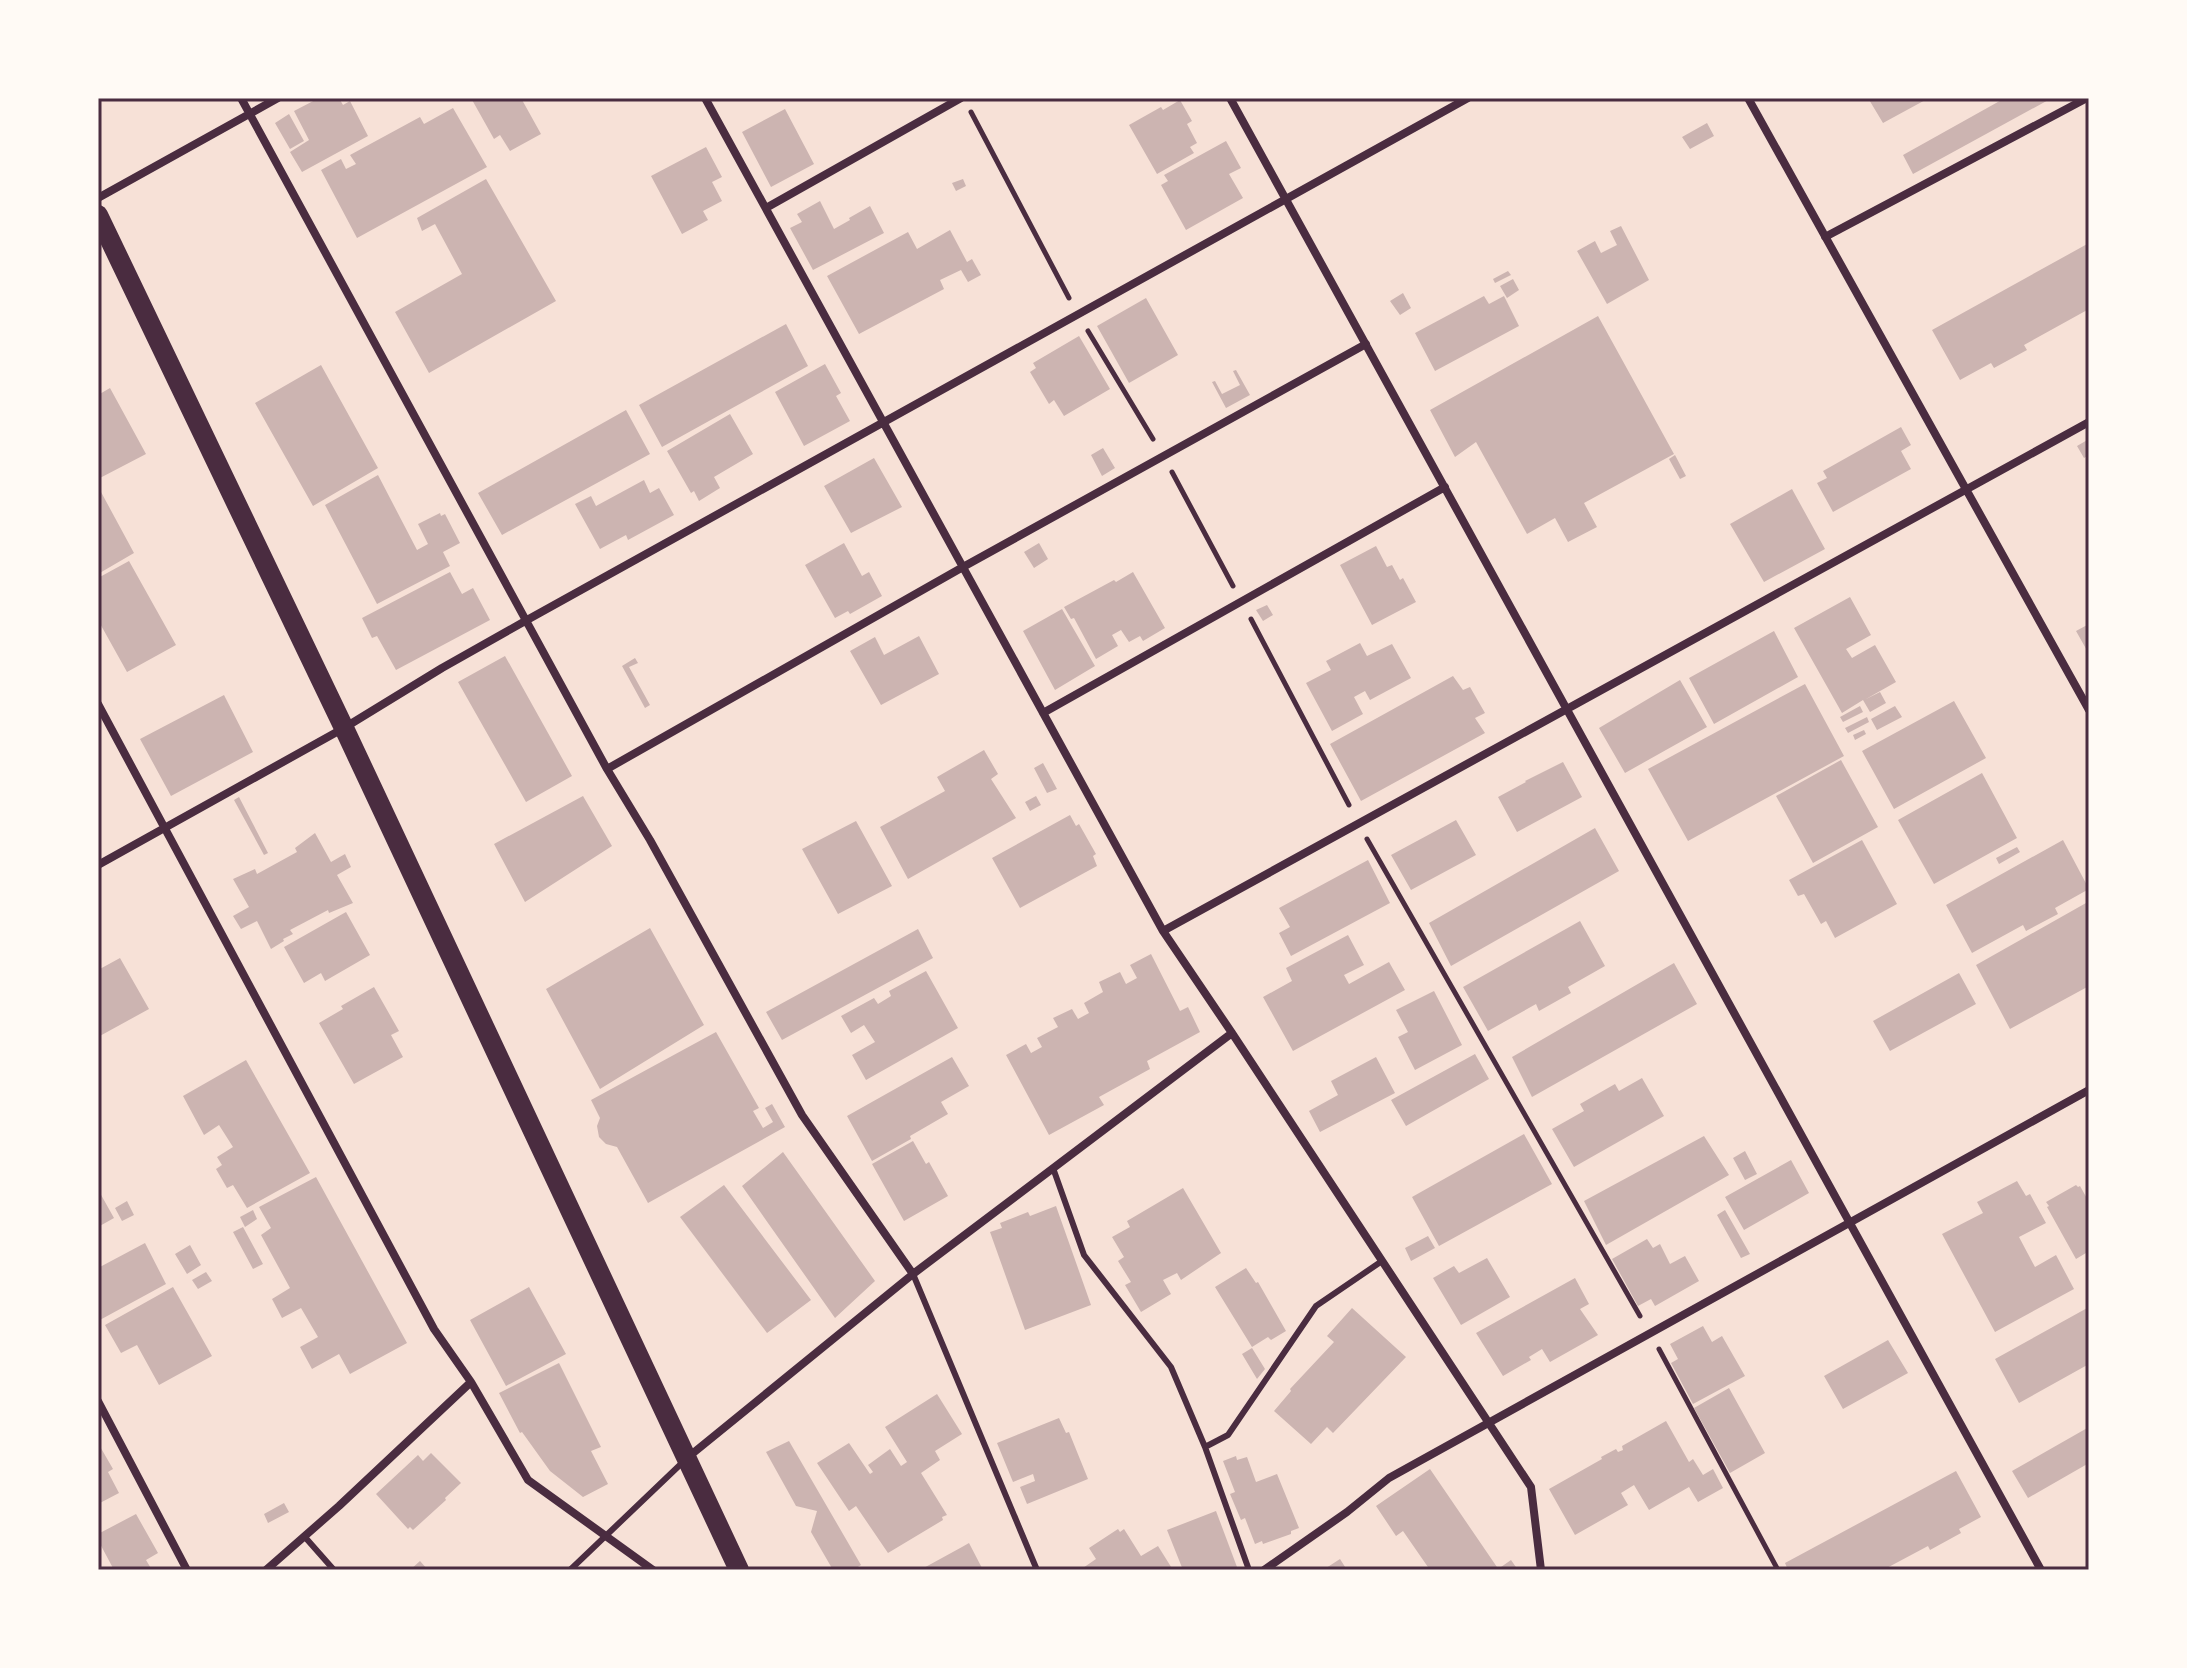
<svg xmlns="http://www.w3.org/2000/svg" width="2187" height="1668" viewBox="0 0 2187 1668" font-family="Figtree,sans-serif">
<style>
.building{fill:#ccb4b1}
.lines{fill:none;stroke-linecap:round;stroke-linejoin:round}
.path{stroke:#4a2c40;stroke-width:5}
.service{stroke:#4a2c40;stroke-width:6}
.minor{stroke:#4a2c40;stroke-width:8}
.primary{stroke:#4a2c40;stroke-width:20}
.neatline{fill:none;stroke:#4a2c40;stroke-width:3}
</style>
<rect width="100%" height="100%" fill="#f7e1d7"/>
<path class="building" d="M319,98H339L343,105L350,101L368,136L302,172L290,152L309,140L294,111Z
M471,98H521L541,134L510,151L500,135L494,139Z
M1868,98H1929L1883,123Z
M2005,98H2052L1913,174L1903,155Z
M1180,100L1192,121L1187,124L1197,143L1190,147L1194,153L1157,174L1129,125L1161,107L1163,110Z
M453,108L487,167L357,238L321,170L341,159L346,169L356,164L350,155L420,117L424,124Z
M785,109L814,164L771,187L742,132Z
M289,114L304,141L290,149L275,123Z
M1707,123L1714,136L1690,149L1682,137Z
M1226,141L1241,168L1229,174L1243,198L1186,230L1161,185L1168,181L1164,175Z
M706,147L722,177L712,182L722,201L703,211L708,220L682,234L651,176Z
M486,179L556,301L429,373L395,312L462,274L435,224L422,231L417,218Z
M963,179L966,186L956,191L952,183Z
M820,201L834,229L850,220L849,218L870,206L884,233L813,270L790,228L802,222L797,214Z
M1621,226L1649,280L1607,304L1577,251L1595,241L1601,253L1617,245L1610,231Z
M950,230L967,262L972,259L981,275L968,282L961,270L940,280L944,289L859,334L827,276L908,232L917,249Z
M2089,243V309L2024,345L2027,350L1994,368L1991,363L1960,380L1932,330Z
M1508,271L1511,275L1495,283L1493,279Z
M1513,279L1519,290L1507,298L1500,286Z
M1403,293L1411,308L1400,315L1390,301Z
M1484,296L1489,304L1504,296L1519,326L1435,371L1415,333Z
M1146,298L1178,355L1129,383L1097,326Z
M1598,316L1674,454L1584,503L1597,527L1568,542L1555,518L1527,534L1476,442L1455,457L1430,410Z
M786,324L808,366L662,447L639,405Z
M1079,336L1110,389L1064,416L1054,400L1049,404L1030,372L1036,368L1033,363Z
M825,364L841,393L836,396L850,421L804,446L775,392Z
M321,365L378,468L313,506L255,403Z
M1236,370L1250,395L1226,408L1212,382L1215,381L1222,394L1240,385L1233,371Z
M110,388L146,454L98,479V395Z
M626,410L650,454L502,535L478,493Z
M730,414L753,454L714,477L720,488L699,501L694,491L691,493L667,451Z
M1901,427L1911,445L1901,451L1911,469L1833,512L1817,483L1827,478L1823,471Z
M2089,439V455L2084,458L2077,446Z
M1103,448L1115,468L1102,476L1091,455Z
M1675,455L1686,476L1680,479L1669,459Z
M874,458L902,507L851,533L824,486Z
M378,475L417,550L428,544L418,524L440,513L441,516L445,514L460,543L443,552L450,566L377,604L325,505Z
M644,480L650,493L659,488L674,515L628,540L626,535L600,549L575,504L591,496L596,506Z
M1792,489L1825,549L1764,582L1730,524Z
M101,492L134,553L98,574V494Z
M844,543L862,576L869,572L882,596L850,614L848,611L835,618L805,565Z
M1039,543L1048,559L1034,568L1024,552Z
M1376,546L1387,567L1392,565L1400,580L1403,578L1416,602L1372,625L1340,565Z
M129,561L176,645L127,672L98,620V578Z
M450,572L462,594L473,588L490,620L396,670L377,636L372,638L362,618Z
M1133,572L1165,628L1143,641L1140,636L1129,642L1121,630L1112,635L1118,646L1096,659L1074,618L1071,619L1064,607L1114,580L1116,582Z
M1850,597L1871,635L1846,649L1852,658L1875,645L1896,682L1866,699L1880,692L1886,703L1870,712L1863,700L1842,713L1794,628Z
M1267,605L1273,615L1263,621L1256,610Z
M1062,609L1095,666L1055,690L1023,631Z
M2089,624V654L2076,631Z
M1774,631L1798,677L1714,724L1689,678Z
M919,636L939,674L881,705L850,651L875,637L884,655Z
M1360,643L1367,656L1392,644L1411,678L1370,700L1365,691L1354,697L1363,714L1332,731L1306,683L1331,670L1326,661Z
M505,656L572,776L526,802L458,682Z
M635,658L638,663L629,667L650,705L645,708L622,666Z
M1453,676L1463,690L1470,687L1485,713L1475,718L1485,733L1361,801L1330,744Z
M1680,680L1707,727L1625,773L1599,728Z
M1805,684L1844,756L1688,841L1648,769Z
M224,695L253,752L171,796L140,739Z
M1954,701L1986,758L1894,809L1862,751Z
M1860,706L1863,712L1843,722L1840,717Z
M1895,706L1902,717L1877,730L1871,719Z
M1867,717L1869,722L1848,733L1845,728Z
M1864,730L1866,734L1855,740L1853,735Z
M984,750L998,774L991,779L1016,818L908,879L880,827L945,791L937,777Z
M1841,760L1878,827L1813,863L1776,796Z
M1563,762L1582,797L1517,832L1498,797L1526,782L1525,781Z
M1043,763L1057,789L1047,793L1034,768Z
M1982,773L2017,838L1934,884L1898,820Z
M583,796L612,846L525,902L494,844Z
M1036,796L1041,805L1030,811L1025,802Z
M239,797L268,853L264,855L234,800Z
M1070,815L1076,826L1079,824L1096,854L1093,856L1097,866L1020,908L992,858Z
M1456,820L1476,855L1411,890L1391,855Z
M856,821L892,886L838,914L802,849Z
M1595,828L1619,871L1451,966L1429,923Z
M315,833L331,862L345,854L351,867L337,875L353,903L329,913L328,910L290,930L293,934L283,939L284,941L271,949L257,921L241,929L233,916L249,907L233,879L255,869L257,874L297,852L295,848Z
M1862,840L1897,904L1835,938L1826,921L1821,924L1804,894L1798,896L1789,880Z
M2063,840L2089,889L2055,908L2058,914L2026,931L2023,925L1972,953L1946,905Z
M2017,847L2020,852L1999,864L1996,858Z
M1368,860L1390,903L1291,956L1279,933L1290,927L1279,908Z
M2086,903L2089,908V986L2010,1029L1976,965Z
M346,912L370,955L325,981L321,973L304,983L284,947Z
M1580,921L1605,966L1568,987L1571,993L1539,1011L1536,1004L1488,1031L1463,987Z
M650,928L704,1025L600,1089L546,989Z
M918,929L933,958L782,1040L766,1012Z
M1348,935L1364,965L1344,975L1349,984L1389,962L1405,990L1293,1051L1263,997L1292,981L1286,968Z
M1151,954L1180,1011L1188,1007L1200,1032L1147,1061L1150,1069L1099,1097L1104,1105L1049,1135L1006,1055L1026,1044L1031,1053L1042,1047L1037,1038L1058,1027L1053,1018L1072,1009L1078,1019L1089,1013L1084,1003L1103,992L1099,982L1120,972L1126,984L1137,978L1130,965Z
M120,958L149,1009L98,1037V970Z
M1674,963L1697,1004L1532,1097L1512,1057Z
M926,971L958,1028L866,1080L852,1055L875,1042L864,1025L851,1033L841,1016L874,998L878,1004L891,996L889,991Z
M1959,973L1976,1004L1890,1051L1873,1021Z
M374,987L399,1031L391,1035L403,1057L354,1084L319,1023L343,1009L341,1006Z
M1434,991L1462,1045L1415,1070L1398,1037L1408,1032L1396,1010Z
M716,1032L759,1108L753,1111L763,1128L773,1122L765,1108L772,1104L785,1127L648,1203L617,1147L606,1144L599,1137L597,1126L600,1118L591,1100Z
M1475,1054L1489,1079L1406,1126L1391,1100Z
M952,1057L969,1086L941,1102L948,1114L910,1136L911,1139L872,1161L847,1116Z
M1376,1057L1395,1093L1320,1132L1309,1111L1338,1095L1331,1081Z
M246,1060L310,1173L247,1208L233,1185L227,1188L216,1169L222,1165L217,1157L233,1147L219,1125L204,1135L183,1096Z
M1642,1078L1664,1116L1574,1167L1552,1129L1584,1111L1580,1104L1615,1084L1619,1091Z
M1524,1134L1552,1184L1439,1246L1412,1197Z
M1704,1136L1729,1175L1606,1245L1584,1201Z
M913,1141L926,1164L929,1162L948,1196L904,1221L872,1164Z
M1745,1151L1757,1174L1745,1180L1733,1158Z
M783,1152L875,1281L835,1318L742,1186Z
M1791,1160L1809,1193L1744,1230L1725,1197Z
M316,1177L407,1343L350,1374L339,1354L312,1369L300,1347L318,1337L301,1308L282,1318L272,1299L290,1288L261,1235L271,1228L259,1207Z
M2017,1181L2026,1196L2030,1194L2046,1223L2019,1237L2035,1267L2056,1255L2074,1289L1995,1332L1942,1234L1983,1213L1977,1202Z
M724,1185L811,1300L767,1333L680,1217Z
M2076,1185L2078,1187L2080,1186L2089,1202V1258L2086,1253L2076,1259L2047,1207L2049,1206L2046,1202Z
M1183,1188L1221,1253L1181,1280L1177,1273L1163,1280L1171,1294L1141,1312L1125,1285L1131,1282L1118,1261L1124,1257L1112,1237L1130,1227L1127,1221Z
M100,1193L114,1218L98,1227V1195Z
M127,1201L134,1215L122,1221L115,1208Z
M1056,1206L1091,1305L1025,1330L990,1232L1002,1228L1000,1223L1028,1212L1030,1216Z
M253,1210L257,1219L245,1227L240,1217Z
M1725,1210L1750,1254L1741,1258L1717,1215Z
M243,1227L263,1264L253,1269L233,1232Z
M1428,1236L1435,1248L1411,1261L1405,1248Z
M1647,1239L1653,1248L1660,1244L1670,1264L1685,1256L1699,1281L1655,1306L1651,1299L1638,1306L1612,1259Z
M145,1243L166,1284L98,1321V1268Z
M190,1245L201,1265L187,1274L175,1254Z
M1487,1258L1510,1297L1461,1325L1433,1278L1454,1266L1459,1273Z
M1246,1268L1256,1283L1258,1282L1286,1331L1271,1340L1268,1337L1252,1347L1215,1287Z
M206,1272L212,1281L198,1289L192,1280Z
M1575,1278L1589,1304L1580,1309L1598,1335L1550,1362L1542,1349L1529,1357L1531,1360L1503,1376L1476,1333Z
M173,1287L212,1356L159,1385L137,1345L121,1353L105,1325Z
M529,1287L566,1354L506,1386L470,1320Z
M2089,1307V1364L2019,1403L1995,1359Z
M1352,1308L1406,1357L1333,1433L1327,1427L1311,1444L1274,1411L1291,1391L1290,1389L1334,1342L1327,1336Z
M1703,1326L1712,1342L1722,1336L1745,1376L1693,1404L1671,1363L1678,1359L1670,1344Z
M1888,1340L1908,1373L1843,1409L1824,1376Z
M1252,1348L1265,1369L1257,1379L1242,1354Z
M559,1363L601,1447L591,1451L608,1484L583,1497L550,1471L522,1432L520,1433L499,1393Z
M1729,1388L1765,1453L1730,1473L1694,1408Z
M937,1394L962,1434L935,1451L940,1460L921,1473L947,1515L942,1517L943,1520L888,1553L856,1506L849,1511L817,1463L849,1443L870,1474L873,1472L868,1465L890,1449L901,1466L907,1462L885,1427Z
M1059,1418L1066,1433L1069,1432L1088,1479L1027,1504L1020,1487L1035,1481L1033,1474L1013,1482L997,1443Z
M1666,1421L1689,1462L1693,1459L1703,1475L1713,1469L1723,1488L1698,1502L1689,1487L1649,1510L1634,1485L1621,1493L1628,1505L1575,1535L1549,1489L1602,1459L1601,1457L1616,1449L1618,1452L1623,1450L1622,1446Z
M2089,1427V1463L2028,1498L2012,1471Z
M789,1441L861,1565L853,1570H833L811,1532L817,1511L796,1506L766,1452Z
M98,1443L113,1469L108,1472L119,1493L98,1504Z
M431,1453L461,1483L445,1498L446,1500L413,1530L410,1527L408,1529L376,1494L418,1455L423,1461Z
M1236,1456L1237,1460L1247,1457L1256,1482L1277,1474L1299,1528L1291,1531V1534L1263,1544L1262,1541L1255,1544L1245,1518L1241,1520L1230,1494L1235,1492L1223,1461Z
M1430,1469L1499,1570H1430L1403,1531L1396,1536L1376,1506Z
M1956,1471L1981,1517L1959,1529L1961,1533L1930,1550L1928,1546L1883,1570H1788L1785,1563Z
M284,1503L289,1512L268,1523L264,1514Z
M1216,1511L1237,1567L1231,1570H1183L1167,1530Z
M136,1514L158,1553L146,1560L152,1570H114L98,1540V1534Z
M1118,1529L1120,1532L1124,1529L1141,1556L1158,1546L1173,1570H1080L1096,1559L1089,1548Z
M969,1543L983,1570H920L962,1547Z
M1340,1559L1347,1570H1323Z
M1511,1560L1518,1570H1503L1501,1567Z
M420,1561L428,1570H410Z"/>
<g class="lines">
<path class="path" d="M971,112L1069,298
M1088,331L1153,439
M1172,472L1233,586
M1251,619L1349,805
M1367,839L1640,1316
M1659,1349L1778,1570"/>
<path class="service" d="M1053,1168L1084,1255L1171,1367L1205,1447L1249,1570
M913,1274L1037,1570
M1205,1447L1228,1435L1316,1306L1382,1261
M304,1536L334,1570
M570,1570L683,1462"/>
<path class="minor" d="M241,98L607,769L650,840L802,1115L913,1274
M705,98L1163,931L1232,1033L1531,1487L1541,1570
M1230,98C1502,588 1768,1081 2041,1570
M1748,98L2089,710
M98,198L278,98
M766,208L961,98
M1825,237L2087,98
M98,704L434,1329L471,1382L528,1480L653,1570
M1043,713L1445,487
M607,769L963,567L1366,344
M98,865L344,728L442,668L527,620L1468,98
M1163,931L2089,422
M98,1401L187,1570
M687,1458L913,1274L1232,1033
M266,1570L339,1506L471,1382
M1264,1570L1347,1512L1389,1478L2089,1090"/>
<path class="primary" d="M98,215L344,728L739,1570"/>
</g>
<rect width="2187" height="1668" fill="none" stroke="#fffaf5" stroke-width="200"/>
<rect x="100" y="100" width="1987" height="1468" class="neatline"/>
</svg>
